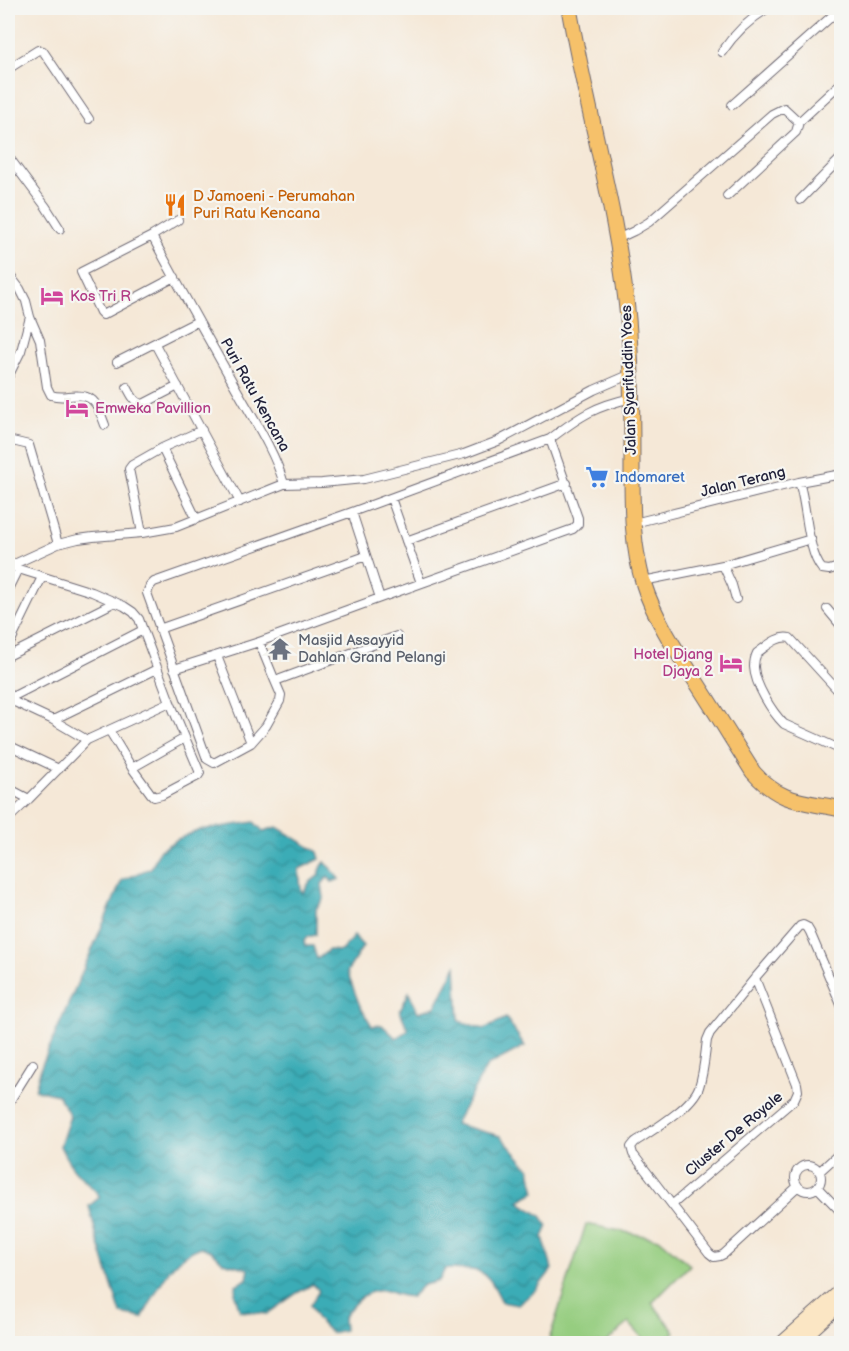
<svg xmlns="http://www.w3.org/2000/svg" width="849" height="1351" viewBox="0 0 849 1351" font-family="'Balsamiq Sans',sans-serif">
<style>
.green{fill:#96cd80;stroke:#5c785e;stroke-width:1.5}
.water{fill:url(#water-waves);stroke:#2e6778;stroke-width:1.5}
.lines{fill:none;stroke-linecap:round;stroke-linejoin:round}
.street-casing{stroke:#6c6772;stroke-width:10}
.secondary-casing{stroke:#6c6772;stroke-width:14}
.highway-casing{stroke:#6c6772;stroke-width:17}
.street{stroke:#fff;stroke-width:8}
.secondary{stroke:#fbe6c4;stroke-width:12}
.highway{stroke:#f6c16b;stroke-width:15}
.labels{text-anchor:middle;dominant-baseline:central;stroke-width:4.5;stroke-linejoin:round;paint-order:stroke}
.food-label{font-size:15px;fill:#c56008;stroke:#f6f6f2;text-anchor:start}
.hotel-label{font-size:15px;fill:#b23c85;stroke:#f6f6f2;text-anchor:start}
.street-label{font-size:15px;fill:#22223b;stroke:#f6f6f2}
.shop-label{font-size:15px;fill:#366cbe;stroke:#f6f6f2;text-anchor:start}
.worship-label{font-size:15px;fill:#5b616d;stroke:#f6f6f2;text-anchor:start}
</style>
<defs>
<pattern id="water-waves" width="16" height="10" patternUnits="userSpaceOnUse" patternTransform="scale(1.5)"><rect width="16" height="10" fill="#3bacb6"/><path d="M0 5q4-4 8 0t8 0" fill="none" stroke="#318c95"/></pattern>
</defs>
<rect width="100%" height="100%" fill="#f6f6f2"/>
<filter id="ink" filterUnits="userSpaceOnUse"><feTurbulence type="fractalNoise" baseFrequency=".0167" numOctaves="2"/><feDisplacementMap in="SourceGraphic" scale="12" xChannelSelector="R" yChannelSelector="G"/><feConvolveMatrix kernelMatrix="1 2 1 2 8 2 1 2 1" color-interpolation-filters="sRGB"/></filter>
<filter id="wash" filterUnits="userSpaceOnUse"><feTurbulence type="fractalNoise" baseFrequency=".008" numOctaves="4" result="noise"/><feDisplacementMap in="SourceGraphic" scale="24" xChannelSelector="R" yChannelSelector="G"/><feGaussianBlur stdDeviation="1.35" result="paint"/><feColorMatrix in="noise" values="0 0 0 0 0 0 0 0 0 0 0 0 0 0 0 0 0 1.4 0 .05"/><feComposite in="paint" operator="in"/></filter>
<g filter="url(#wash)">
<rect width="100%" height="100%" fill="#f5e8d7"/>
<path class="green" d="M586,1224L659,1239L690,1265L652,1303L675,1332L662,1343H647L629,1323L605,1343H548Z"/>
<path class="water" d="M254,822L263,831L277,827L318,852L320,859L299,869L301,890L303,893L309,883L318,876L322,866L325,862L340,879L332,882L328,877L322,884L324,898L316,909V935L307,937L304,941L305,946H313L317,959L329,950L341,951L354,936L363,946L347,972L360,1006L372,1026L382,1025L396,1038L408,1030L400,1011L409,992L418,1012L435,1007L456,966L459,1021L484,1029L506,1018L525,1046L487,1066L455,1124L500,1136L530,1169L535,1192L518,1201L541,1216L548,1226L543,1237L552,1269L536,1290L518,1305L502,1302C485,1267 483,1270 445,1269L439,1281L423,1285L411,1297C406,1296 401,1296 396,1294C394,1294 389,1291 387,1291C367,1287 353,1303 343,1318L344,1330L331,1333L317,1319L310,1305L319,1291L313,1284L297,1293L267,1314L240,1311L235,1295L236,1285L247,1279L249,1269L223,1262L212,1251L201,1247C167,1259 159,1290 142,1318L121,1314L97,1238L89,1206L100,1197C94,1188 87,1183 79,1175C70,1166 65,1157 60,1146L70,1116L58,1095L35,1090L41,1067L122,880L151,868L160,850L178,839L200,830Z"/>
</g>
<g filter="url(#ink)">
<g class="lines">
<g class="street-casing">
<path id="street" d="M722,52C734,34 750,19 768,8
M8,69L38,50L43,51L89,119
M732,105L841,8
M8,156L46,207L60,229
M727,196L796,132L799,122
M800,200L842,157
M152,236L178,220
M617,239L634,231L649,222L772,114L784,108L799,122L842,82
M8,273L20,289L26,301L30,317L40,340L47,387L51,395C57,397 62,397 69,396C95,393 97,404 105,425
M175,277L103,315L100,312L81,272L152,236C178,285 205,333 232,381C250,414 274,449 284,484
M155,344L240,502
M117,362L198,321
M8,377L21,351L30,317
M127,387C131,394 134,403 143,404L178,386
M8,440L29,445L58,544
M799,482C807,505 807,552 822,569L829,570L842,566
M391,498L421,583
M352,512L380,598
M196,518L162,448L202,430
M634,523L799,482L842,474
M142,533L129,469L132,465L162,448
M406,541L567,483
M723,565L732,585L736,599
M9,566L92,592L124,606L133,612L139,619L143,630L170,702L200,773L198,776L162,795L154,797L151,794L132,768L109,730
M10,566L58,544L78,539L93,537L142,533L176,527L284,484L322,483L364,479L464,454L498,441L594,390L631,374
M643,581L723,565L811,539
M8,589L18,569
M827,609L842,627
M159,629L366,556
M397,636L275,681L281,695L280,701L266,726L251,743L214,763L207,759L147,593L150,586L154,582L352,512L550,439C580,416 595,406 632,398
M259,642L275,681
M8,647L42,577
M8,656L115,602
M217,656L251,743
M174,669L259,642L380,598L573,529L578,524V518L550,439
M8,699L53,720L87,740L170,702
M8,699L143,630
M53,720L157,669
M8,745L59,769
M835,747L784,724C772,712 755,685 754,667C754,662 755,657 757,653C767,646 778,635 790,638L842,695
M132,768L185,738
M8,788L29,799
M8,819L29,799L87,740
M8,1104L33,1064
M795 1178a13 13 0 1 1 26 0a13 13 0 1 1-26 0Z
M820,1171L842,1151
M797,1187L724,1254L720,1256L714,1257L709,1253L633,1154L631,1147L635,1142C653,1130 692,1107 699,1087C704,1072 705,1055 707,1040L710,1033L755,978L800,926L803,925L807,927L810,932L842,1007
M818,1188L842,1213
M673,1204L794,1100L798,1091L797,1084L755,978"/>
</g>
<g class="secondary-casing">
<path id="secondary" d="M780,1344L842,1289
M797,1344L842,1303"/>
</g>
<g class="highway-casing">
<path id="highway" d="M569,8C587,112 618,213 628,319C632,365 632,412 632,459C632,501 631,545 644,585C654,617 677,652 695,680C715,711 734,742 753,772C781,804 803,801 842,809"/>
</g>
<use href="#street" class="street"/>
<use href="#secondary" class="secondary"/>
<use href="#highway" class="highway"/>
</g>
</g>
<defs>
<g id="restaurant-bare" transform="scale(1.8)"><path d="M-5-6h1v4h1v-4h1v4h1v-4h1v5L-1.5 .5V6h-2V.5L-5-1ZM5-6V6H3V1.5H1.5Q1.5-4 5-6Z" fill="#e8710a" stroke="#f6f6f2" stroke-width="2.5" paint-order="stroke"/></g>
<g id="hotel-bare" transform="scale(1.8)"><path d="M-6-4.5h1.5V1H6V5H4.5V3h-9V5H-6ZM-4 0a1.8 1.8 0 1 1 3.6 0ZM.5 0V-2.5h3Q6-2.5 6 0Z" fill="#d1479c" stroke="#f6f6f2" stroke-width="2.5" paint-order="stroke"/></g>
<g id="supermarket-bare" transform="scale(1.8)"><path d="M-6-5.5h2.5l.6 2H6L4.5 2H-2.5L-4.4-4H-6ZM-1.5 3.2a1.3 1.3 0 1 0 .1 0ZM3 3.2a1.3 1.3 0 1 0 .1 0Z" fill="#3f7fe0" stroke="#f6f6f2" stroke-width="2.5" paint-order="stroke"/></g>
<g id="temple-bare" transform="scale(1.8)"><path d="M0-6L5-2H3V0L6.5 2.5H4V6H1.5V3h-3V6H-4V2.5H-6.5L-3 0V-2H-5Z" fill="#6b7280" stroke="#f6f6f2" stroke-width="2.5" paint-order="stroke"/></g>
</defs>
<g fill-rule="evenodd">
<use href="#restaurant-bare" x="175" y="205"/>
<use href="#hotel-bare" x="52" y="296"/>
<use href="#hotel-bare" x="77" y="408"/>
<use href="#supermarket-bare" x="597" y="477"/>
<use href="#temple-bare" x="280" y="649"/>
<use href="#hotel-bare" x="731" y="663"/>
</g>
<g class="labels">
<g class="food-label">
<text x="193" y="196">D Jamoeni - Perumahan<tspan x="193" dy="17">Puri Ratu Kencana</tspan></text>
</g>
<g class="hotel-label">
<text x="70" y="296">Kos Tri R</text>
<text x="95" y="408">Emweka Pavillion</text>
<text x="713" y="654" text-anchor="end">Hotel Djang<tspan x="713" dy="17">Djaya 2</tspan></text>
</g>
<g class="street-label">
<text transform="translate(629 380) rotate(-92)">Jalan Syarifuddin Yoes</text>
<text transform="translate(255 395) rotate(61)">Puri Ratu Kencana</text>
<text transform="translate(743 482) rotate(-14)">Jalan Terang</text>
<text transform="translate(734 1134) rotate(-40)">Cluster De Royale</text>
</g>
<g class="shop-label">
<text x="615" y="477">Indomaret</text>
</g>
<g class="worship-label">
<text x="298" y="640">Masjid Assayyid<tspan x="298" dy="17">Dahlan Grand Pelangi</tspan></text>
</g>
</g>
<rect width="849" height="1351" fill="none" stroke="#f6f6f2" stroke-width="30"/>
</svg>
